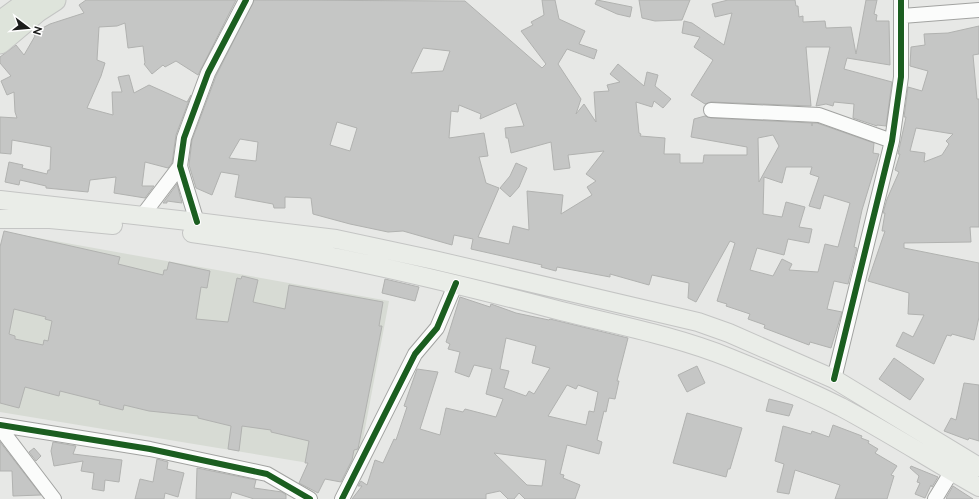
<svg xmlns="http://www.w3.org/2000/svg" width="979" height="499" viewBox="0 0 979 499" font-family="Raleway,sans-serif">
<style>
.built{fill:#d7dbd4}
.building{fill:#c5c6c5;stroke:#b1b2b0;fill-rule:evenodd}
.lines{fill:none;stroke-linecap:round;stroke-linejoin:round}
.minor-casing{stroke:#a2a3a1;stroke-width:16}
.major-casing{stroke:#c4c5c4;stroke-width:20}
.highway-casing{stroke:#c4c5c4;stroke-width:23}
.minor{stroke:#fbfcfb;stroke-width:14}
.major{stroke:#eaede8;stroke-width:18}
.highway{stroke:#dee4db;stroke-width:21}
.cycleway-casing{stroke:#fff;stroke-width:8}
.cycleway{stroke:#1b5e20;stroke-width:6}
</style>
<rect width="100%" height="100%" fill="#e7e8e6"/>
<path class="built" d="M5,232L389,301L357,471L0,412V265Z"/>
<path class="building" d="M86,0H236L198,75L176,61L165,67L163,65L152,74L144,64L145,63L143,46L128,48L125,23L117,26L99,27L97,60L105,63L101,76L87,108L113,115L112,92H122L118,77L129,75L134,93L149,85L187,102L191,95L176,135L172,163L168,168L145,162L142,186H154L145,198L114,193L116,177L90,180L88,192L46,188V186L20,180L19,185L5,182L9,162L23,165L22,168L47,174L48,170H50L51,147L12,140L11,154L0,153V117L17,118L15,112L14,92L7,95L1,81L11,76L0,63V57L16,45L24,55L35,36L33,33L50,24L84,13L79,5Z
M254,0L465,1L542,68L546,64L521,31L533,25L531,22L544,15L542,0H555L559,19L585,31L579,44L597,50L594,59L567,49L558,64L581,99L576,114L584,104L596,122L594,92L609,91L607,85L620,82L610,74L618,64L644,86L647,72L658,75L655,86L671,99L663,108L654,101L652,107L636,102L639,133L641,134L640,136L665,138L664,154H680V163H703L704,155H747V147L691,137L694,119L705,116L711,118L812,123V126V123H817L874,143L873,153L879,154L862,210L854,247L857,248L848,284L834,281L827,309L842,312L831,348L810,342L809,345L764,328L765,325L748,319L750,314L726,306L727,304L717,301L735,243L730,241L696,302L688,298L689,283L652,275L649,285L610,274V277L557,267L556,271L541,267L542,265L471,249L473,239L454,235L452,245L403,231L388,232L350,224L313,214L311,198L285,197V208H274L273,204L235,197L239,175L221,172L212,195L196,188L189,165L192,140L216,76ZM423,48L450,51L443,71L411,73ZM516,103L524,126L505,128L506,138H508L511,153L551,142L554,170L570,168L568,155L604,151L586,174L596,181L587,187L592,195L561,214L563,195L527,191L529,230L513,226L509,244L478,237L499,188L486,183L479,157L488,156L484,133L449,138L451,111L458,112L459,105L481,114L480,119ZM337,122L357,128L350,151L330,145ZM773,135L779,146L759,182L758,138ZM240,139L258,142L256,161L229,158ZM786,167H812L810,174L819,177L809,206L820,209L824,195L850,203L838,247L825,244L818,272L789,270L792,264L782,259L773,276L750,270L757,248L784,255L788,239L809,243L812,229L799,227L805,207L786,202L782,217L763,214L764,177L782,183Z
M597,0L632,7L630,17L617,14L595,4Z
M639,0H690L682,20L655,21L642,18Z
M728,0H795L796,6H798L799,17L803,16V22L825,21L826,28L851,27L856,54L866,0H877L874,14L877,15L876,21H889L890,65L847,58L844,69L892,82L886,126L877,125V126L853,118L854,104L834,102L833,106L826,104L816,106L830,47H806L811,106L711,102L705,104L691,95L713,60L694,47L700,37L682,33L684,21L692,23L724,45L732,13L715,17L712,4Z
M979,26V54L973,55L977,99H979V227H970L971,242L904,243V248L979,263V317L974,340L952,334L951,336L947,335L934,364L896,346L903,332L913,337L924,315L908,314L909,293L868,281L885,231H882L885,213H883L887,199L899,172L895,170L900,154H898L906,117H904L908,87L922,91L928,71L910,66L911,47L925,45L924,34L948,33ZM916,128L953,134L946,141L949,144L942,155L924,162L925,153L910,151Z
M516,163L527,168L519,187L510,197L500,188L510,176Z
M177,184L182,203L167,201V203H163Z
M4,231L120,257L118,264L163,275L164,270H167L169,262L210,271L207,288L201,287L196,319L228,322L237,278L241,279L242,276L258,280L253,302L285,309L289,285L383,302L379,326H382L358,449L354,450L352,460L341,482L325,479L318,493L299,483L308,463H305L309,441L271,432V430L242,426L239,451L228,449L231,426L198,418V416L149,411L124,405L123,410L99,404L100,401L60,391L59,396L25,387L19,408L0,403V247ZM14,309L46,317L45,319L52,321L48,341L44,340L43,345L15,339V336L9,334Z
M385,279L419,287L415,301L382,293Z
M460,297L490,307L491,304L516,313L549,320L550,319L628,338L617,381H619L615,399L609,398L606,412L604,411L597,440L602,442L599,454L567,445L560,474L564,475L563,478L580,485L575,499H525L519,493L514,499H508L500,491L486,494V499H352L362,486H358L361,481L367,485L375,460L383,463L394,439L396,440L407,407L404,406L417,369L438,372L420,429L440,435L446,408L463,412L465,409L496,417L503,399L486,394L492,369L474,365L469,377L455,372L460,352L448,349L450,344L446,342ZM506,338L536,346L532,363L550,368L534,394L529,391L526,396L504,388L509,371L500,369ZM567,385L576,389L578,385L598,392L594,412L589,411L586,425L548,416ZM494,453L546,460L542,486L527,485Z
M894,358L924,379L910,400L879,379Z
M697,366L705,383L687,392L678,375Z
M964,383L979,385V441L969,438L968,440L944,431L951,418L956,420Z
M769,399L793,405L789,416L766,411Z
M687,413L742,428L730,469H728L726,477L673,463Z
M833,425L862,436L861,438L869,441L868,443L878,449L875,453L897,466L891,475L894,476L887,499H835L840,485L795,470L789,494L777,492L784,464L775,461L783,426L811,434L812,431L829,437Z
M0,442L41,495L13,496L12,471H0Z
M53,442L76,446L73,454L122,460L119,482L105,480L104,491L92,489L94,473L81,471L83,461L54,466L51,451Z
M34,448L41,456L36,461L29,452Z
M157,459L168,462L167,469L184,473L178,497L165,493L164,499H135L140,479L153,482Z
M911,466L938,477L932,487L931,485L925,498L915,494L920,483L917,482L919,476L910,468Z
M197,468L256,480L254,488L282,492L286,495V499H254L232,492L230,499H196Z
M953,486L959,490L973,499H947L946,498Z"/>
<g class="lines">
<g class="minor-casing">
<path id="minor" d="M902,16L979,10
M711,110L819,115L892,141
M142,216L180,166
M197,222L180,166L184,138L208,73L246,0
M834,379L892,141L901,77V0
M0,425L150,449L267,474L310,499
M0,428L54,499
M342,499L415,354L437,328L456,283
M935,499L952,471"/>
</g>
<g class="major-casing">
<path id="major" d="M0,200L197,222L336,239L434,260L698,322L729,333L834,379L979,467
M0,219H50L113,225
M192,233C317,250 439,279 561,311C617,325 676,336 730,358C767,373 805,389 841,407C888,432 933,461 979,487"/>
</g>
<g class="highway-casing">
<path id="highway" d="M0,22L30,0
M0,43L38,11L55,0"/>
</g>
<use href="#minor" class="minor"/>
<use href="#major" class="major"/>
<use href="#highway" class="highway"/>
<g class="cycleway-casing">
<path id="cycleway" d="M197,222L180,166L184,138L208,73L246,0
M834,379L892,141L901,77V0
M0,425L150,449L267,474L310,499
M342,499L415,354L437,328L456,283"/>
</g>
<use href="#cycleway" class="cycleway"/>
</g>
<g transform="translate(28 28) rotate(106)" stroke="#ffffff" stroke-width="3" paint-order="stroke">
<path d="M0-3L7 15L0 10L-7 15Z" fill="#1b1c1b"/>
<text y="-6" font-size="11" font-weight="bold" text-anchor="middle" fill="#1b1c1b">N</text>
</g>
</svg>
